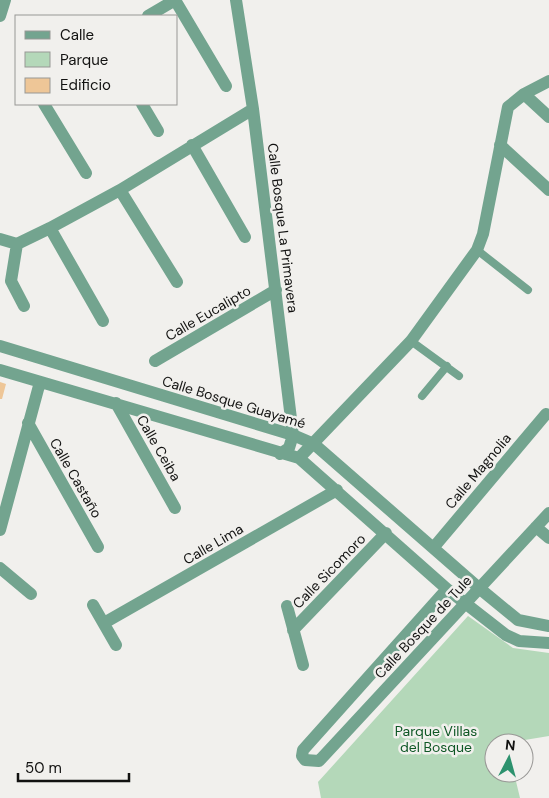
<svg xmlns="http://www.w3.org/2000/svg" width="549" height="798" viewBox="0 0 549 798" font-family="'DM Sans',sans-serif">
<style>
.green{fill:#b4d8b9}
.building{fill:#eec697}
.lines{fill:none;stroke-linecap:round;stroke-linejoin:round}
.service{stroke:#73a48f;stroke-width:8}
.minor{stroke:#73a48f;stroke-width:12}
.labels{text-anchor:middle;dominant-baseline:central;stroke-width:5;stroke-linejoin:round;paint-order:stroke}
.street-label{font-size:14px;fill:#121211;stroke:#f1f0ed}
.park-label{font-size:14px;fill:#0e5725;stroke:#f1f0ed}
</style>
<rect width="100%" height="100%" fill="#f1f0ed"/>
<path class="green" d="M468,616L513,648L549,653V736L507,743H494V773H514L520,798H321L318,782Z"/>
<path class="building" d="M0,382L6,384L2,399H0Z"/>
<g class="lines">
<path class="service" d="M477,250L528,290
M411,341L459,376
M422,396L447,366"/>
<path class="minor" d="M175,0L226,86
M236,0L253,109L293,435L289,448L280,454
M0,16L5,0
M148,16L175,0
M524,94L549,117
M44,104L86,173
M142,104L158,131
M192,145L245,237
M500,145L549,190
M120,190L177,282
M50,228L103,321
M0,239L17,244L50,228L120,190L253,109
M17,244L11,281L24,306
M0,346L293,435L314,444L479,588L518,620L549,626
M155,361L276,290
M0,370L299,458L447,589L506,635L519,641L549,643
M116,403L175,508
M28,423L98,547
M299,458L411,341L477,250L483,234L508,107L524,94L549,81
M536,527L549,538
M0,530L40,382
M434,547L546,414
M0,568L31,594
M447,589L303,750L302,756L305,760L319,761L549,513
M93,605L116,645
M287,606L303,665
M104,623L337,490
M293,630L386,533"/>
</g>
<g class="labels">
<g class="street-label">
<text transform="translate(283 228) rotate(83)">Calle Bosque La Primavera</text>
<text transform="translate(208 313) rotate(-30)">Calle Eucalipto</text>
<text transform="translate(234 402) rotate(17)">Calle Bosque Guayamé</text>
<text transform="translate(159 448) rotate(60)">Calle Ceiba</text>
<text transform="translate(478 471) rotate(-50)">Calle Magnolia</text>
<text transform="translate(76 478) rotate(60)">Calle Castaño</text>
<text transform="translate(213 544) rotate(-30)">Calle Lima</text>
<text transform="translate(329 571) rotate(-46)">Calle Sicomoro</text>
<text transform="translate(423 627) rotate(-47)">Calle Bosque de Tule</text>
</g>
<g class="park-label">
<text x="436" y="731">Parque Villas<tspan x="436" dy="16">del Bosque</tspan></text>
</g>
</g>
<rect x="15" y="15" width="162" height="90" fill="#f1f0ed" stroke="#989795"/>
<rect x="25" y="31" width="25" height="8" fill="#73a48f" stroke="#989795"/>
<text x="60" y="40" font-size="15" fill="#121211">Calle</text>
<rect x="25" y="52" width="25" height="15" fill="#b4d8b9" stroke="#989795"/>
<text x="60" y="65" font-size="15" fill="#121211">Parque</text>
<rect x="25" y="78" width="25" height="15" fill="#eec697" stroke="#989795"/>
<text x="60" y="90" font-size="15" fill="#121211">Edificio</text>
<g transform="translate(509 758) rotate(6)"><circle r="24" fill="#f1f0ed" stroke="#989795"/>
<path d="M0-4L9 19L0 12L-9 19Z" fill="#2d926e"/>
<text y="-8" font-size="14" font-weight="bold" text-anchor="middle" fill="#121211">N</text>
</g>
<path d="M18 773v8h111v-8" fill="none" stroke="#121211" stroke-width="2.5"/>
<text x="25" y="773" font-size="15" fill="#121211" stroke="#f1f0ed" stroke-width="4" paint-order="stroke">50 m</text>
</svg>
